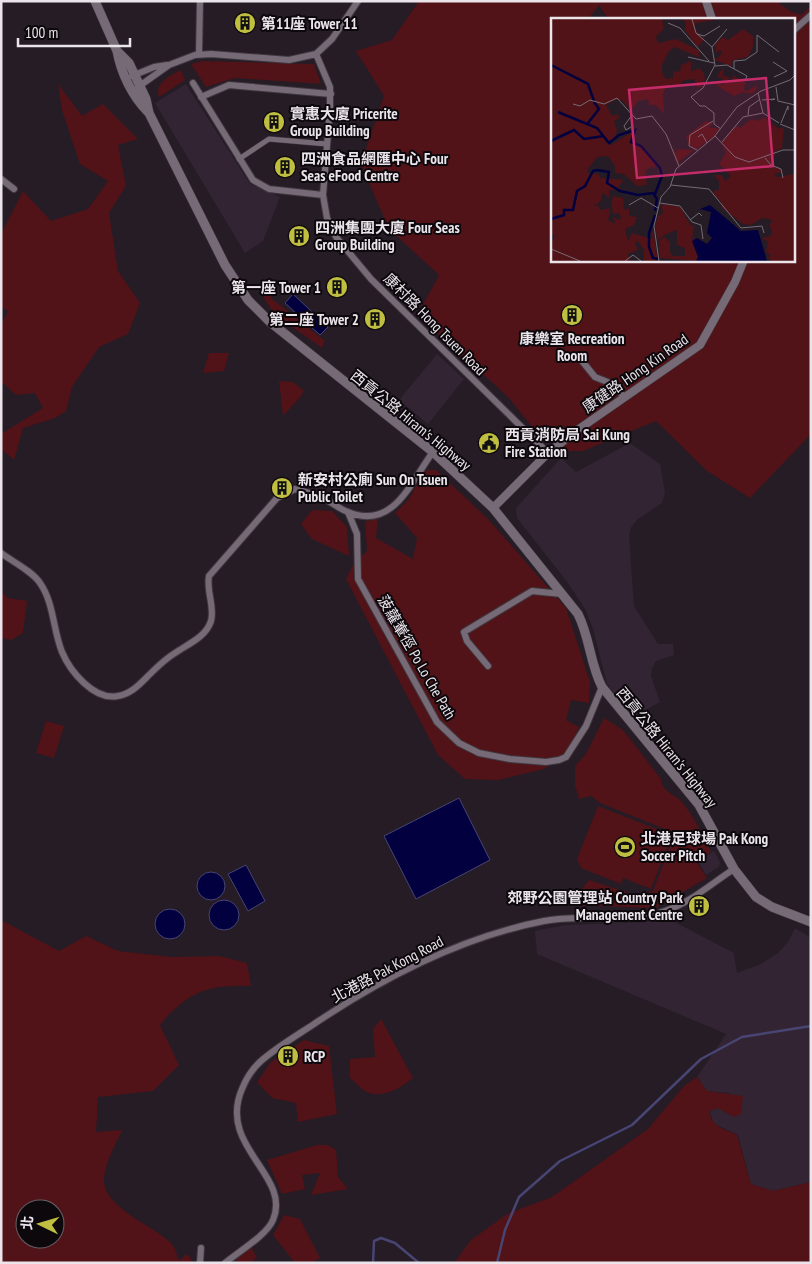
<svg xmlns="http://www.w3.org/2000/svg" width="812" height="1264" viewBox="0 0 812 1264" font-family="'PT Sans Narrow','Noto Sans TC',sans-serif">
<style>
.built{fill:#322433}
.green{fill:#511317;fill-rule:evenodd}
.water{fill:#02003f;stroke:#484573}
.lines{fill:none;stroke-linecap:round;stroke-linejoin:round}
.stream{stroke:#484573;stroke-width:2.5}
.pedestrian-casing{stroke:#3f373f;stroke-width:6}
.minor-casing{stroke:#3f373f;stroke-width:8}
.tertiary-casing{stroke:#3f373f;stroke-width:9}
.secondary-casing{stroke:#3f373f;stroke-width:10}
.pedestrian{stroke:#756a76;stroke-width:5}
.minor{stroke:#756a76;stroke-width:6}
.tertiary{stroke:#756a76;stroke-width:8}
.secondary{stroke:#756a76;stroke-width:9}
.labels{text-anchor:middle;dominant-baseline:central;stroke-width:4;stroke-linejoin:round;paint-order:stroke}
.poi-label{font-size:15px;font-weight:bold;fill:#ebe5eb;stroke:#0c080c;text-anchor:start}
.street-label{font-size:15px;fill:#ebe5eb;stroke:#0c080c}
.inset-river{fill:none;stroke:#02003f;stroke-width:2.5}
.inset-road{fill:none;stroke:#746c75;stroke-width:1}
.view{fill:#c62c69;fill-opacity:0.15;stroke:#c62c69;stroke-width:2.5}
.inset-edge{fill:none;stroke:#ebe5eb;stroke-width:2.5}
</style>
<rect width="100%" height="100%" fill="#251c26"/>
<path class="built" d="M186,84L250,184L280,197L263,241L245,253L155,103Z
M437,354L464,379L428,424L399,400Z
M630,443L660,464L665,493L662,503L638,519L631,527L629,536L634,606L658,644H673L674,655L656,661L652,668L651,676L660,702L632,718L607,684L593,629L585,609L568,583L517,518L516,508L561,458L576,472Z
M714,851L720,862L719,867L706,875L698,861Z
M667,918L734,953L737,973L761,964L778,953L788,942L795,928L811,938V1182L773,1191L751,1184L738,1135L713,1123L710,1111L718,1108L734,1117L729,1093L707,1091L697,1077L726,1034L537,954L535,931L565,925L645,922Z"/>
<path class="green" d="M419,1H776L790,11L801,15L811,6V434L750,498L707,471L656,421L583,451H564L533,428L510,399L493,383L417,316L439,275L389,229L361,164L384,96L356,51L392,40ZM599,5L608,19H793V260H552V19H588Z
M203,61L314,64L321,84L235,78L206,87L191,64Z
M181,70L185,80L159,97C154,83 170,76 181,70Z
M58,84L82,116L103,104L138,139L118,145L126,186L109,213L118,271L140,303L128,334L99,347L72,387L66,411L55,418L23,428L14,460L1,449V434L43,408L35,393L16,395L3,383L1,384V325L8,311L1,307V234L23,191L51,221L88,209L108,181L80,164L62,110Z
M272,286L271,298L325,341L322,348L274,314L261,293Z
M209,353H229L224,371L203,373Z
M279,381L293,382L303,390L302,395L283,416Z
M429,470H436L488,519L566,608L590,682L589,703L571,700L566,720L579,727L570,749L544,769L498,780L465,779L438,755L346,579L353,565L367,551L365,522L378,518L376,538L413,559L417,538L395,513L409,499L423,472Z
M312,510L332,511L347,527L349,556L312,539L301,524Z
M1,591L8,598L27,601L23,633L11,640L1,638Z
M604,718L623,730L661,779C661,791 674,794 681,801C694,815 702,835 711,852L696,861L707,878L655,908L569,905L589,880L638,896L653,891L675,833L600,803L591,796L579,799L575,785V766L586,754Z
M46,721L64,726L54,758L36,753Z
M598,806L672,835L651,889L623,878L621,884L581,868L577,859Z
M1,920L59,951L86,936L118,951L171,957L219,956L247,963L251,986C209,984 187,992 160,1025L179,1065L153,1091L98,1097L96,1132L122,1130C116,1144 106,1161 104,1177C101,1207 153,1225 171,1243C175,1247 177,1255 179,1261L186,1254L191,1258L192,1263H1ZM25,1209H55V1239H25Z
M381,1019L413,1078C401,1088 381,1100 365,1091C360,1088 355,1082 350,1078V1059L375,1057L373,1029Z
M304,1040L329,1046L337,1114L298,1122L296,1103L272,1098L257,1082L271,1062Z
M697,1077L707,1091L743,1096L741,1114L734,1117L718,1108L710,1111C709,1126 726,1129 737,1135L751,1184L773,1191L811,1182V1263H454L471,1240L507,1214L552,1197L648,1129L684,1086Z
M317,1145H328L336,1150L338,1177L348,1189L311,1195L320,1173L302,1175L305,1189L282,1194L267,1160Z
M284,1215L300,1219L320,1258L311,1263H295L273,1235Z
M250,1244L257,1258L253,1260L255,1263H238L235,1256Z"/>
<path class="water" d="M293,294L328,327L320,335L285,303Z
M459,798L490,860L416,899L384,836Z
M246,865L265,901L248,911L228,874Z
M197 886a14 14 0 1 1 28 0a14 14 0 1 1-28 0Z
M209 915a15 15 0 1 1 30 0a15 15 0 1 1-30 0Z
M155 924a15 15 0 1 1 30 0a15 15 0 1 1-30 0Z"/>
<g class="lines">
<path class="stream" d="M373,1263L374,1241L381,1238L395,1243L419,1263
M497,1263L505,1230L519,1197L560,1161L632,1125L701,1059L742,1037L811,1026"/>
<g class="pedestrian-casing">
<path id="pedestrian" d="M239,159L269,139L327,144"/>
</g>
<g class="minor-casing">
<path id="minor" d="M793,31L811,15
M199,54L200,1
M316,54L330,87V109L323,195L327,218L336,237L371,279L548,453
M132,76L154,67L167,65
M193,83L253,180L269,189L323,195
M138,87L169,65L195,55L211,54L289,60L316,54L332,39L358,1
M201,97L229,85L331,94
M1,179L14,189
M582,361L595,377L615,385L624,398
M348,512L357,534L358,579L437,722L459,743L479,753L510,759L546,762L559,760L566,757L586,726L602,687
M1,553C13,562 32,571 40,583C54,603 53,630 62,652C70,671 94,701 118,696C131,694 140,684 149,675C157,667 165,659 175,653C188,644 206,637 211,621C215,606 206,591 209,576L277,498L295,489C305,492 315,494 324,499C332,502 339,509 348,512C394,531 411,481 433,452
M488,666L467,641L464,632L532,591L562,594
M200,1263L201,1248
M225,1263C238,1252 267,1235 273,1220C292,1175 217,1147 242,1089C246,1079 252,1069 261,1061C277,1047 296,1036 314,1024C384,977 461,937 544,921C583,913 627,925 665,911C690,903 712,883 734,869"/>
</g>
<g class="tertiary-casing">
<path id="tertiary" d="M706,1L712,19
M493,508L548,453L576,431L700,345L735,282L744,260"/>
</g>
<g class="secondary-casing">
<path id="secondary" d="M95,1L117,51L129,63L146,99L149,113L225,265L248,300L270,322L433,452L493,508L578,614C590,638 590,664 602,687L699,805L734,869L756,897L772,907L811,922
M117,51C121,73 132,96 148,112"/>
</g>
<use href="#pedestrian" class="pedestrian"/>
<use href="#minor" class="minor"/>
<use href="#tertiary" class="tertiary"/>
<use href="#secondary" class="secondary"/>
</g>
<defs>
<g id="building-disc" transform="scale(1.125)"><circle r="9.5" fill="#c0be40" stroke="#0c080c"/><path d="M-4-6H4V6H1V3H-1V6H-4ZM-2.5-4.3h1.7v1.8h-1.7ZM.8-4.3h1.7v1.8H.8ZM-2.5-1h1.7V.8h-1.7ZM.8-1h1.7V.8H.8Z" fill="#111"/></g>
<g id="civic-disc" transform="scale(1.125)"><circle r="9.5" fill="#c0be40" stroke="#0c080c"/><path d="M-.6-6.5H3V-4.5H.6V-3L4-1V1h2V6H-6V1h2V-1L-.6-3ZM-1.2 2.5V6h2.4V2.5Z" fill="#111"/></g>
<g id="stadium-disc" transform="scale(1.125)"><circle r="9.5" fill="#c0be40" stroke="#0c080c"/><path d="M0-5a6.5 5 0 1 0 0 10a6.5 5 0 1 0 0-10ZM-3.5-1.8h7v3.6h-7Z" fill="#111"/></g>
</defs>
<g fill-rule="evenodd">
<use href="#building-disc" x="245" y="23"/>
<use href="#building-disc" x="274" y="122"/>
<use href="#building-disc" x="285" y="167"/>
<use href="#building-disc" x="299" y="236"/>
<use href="#building-disc" x="337" y="287"/>
<use href="#building-disc" x="572" y="315"/>
<use href="#building-disc" x="375" y="319"/>
<use href="#civic-disc" x="489" y="443"/>
<use href="#building-disc" x="282" y="488"/>
<use href="#stadium-disc" x="625" y="847"/>
<use href="#building-disc" x="699" y="906"/>
<use href="#building-disc" x="288" y="1056"/>
</g>
<g class="labels">
<g class="poi-label">
<text x="261" y="23">第11座 Tower 11</text>
<text x="290" y="113">實惠大廈 Pricerite<tspan x="290" dy="17">Group Building</tspan></text>
<text x="301" y="158">四洲食品網匯中心 Four<tspan x="301" dy="17">Seas eFood Centre</tspan></text>
<text x="315" y="227">四洲集團大廈 Four Seas<tspan x="315" dy="17">Group Building</tspan></text>
<text x="321" y="287" text-anchor="end">第一座 Tower 1</text>
<text x="359" y="319" text-anchor="end">第二座 Tower 2</text>
<text x="572" y="338" text-anchor="middle">康樂室 Recreation<tspan x="572" dy="17">Room</tspan></text>
<text x="505" y="434">西貢消防局 Sai Kung<tspan x="505" dy="17">Fire Station</tspan></text>
<text x="298" y="479">新安村公廁 Sun On Tsuen<tspan x="298" dy="17">Public Toilet</tspan></text>
<text x="641" y="838">北港足球場 Pak Kong<tspan x="641" dy="17">Soccer Pitch</tspan></text>
<text x="683" y="897" text-anchor="end">郊野公園管理站 Country Park<tspan x="683" dy="17">Management Centre</tspan></text>
<text x="304" y="1056">RCP</text>
</g>
<g class="street-label">
<text transform="translate(435 324) rotate(45)">康村路 Hong Tsuen Road</text>
<text transform="translate(635 373) rotate(-35)">康健路 Hong Kin Road</text>
<text transform="translate(411 420) rotate(39)">西貢公路 Hiram's Highway</text>
<text transform="translate(417 657) rotate(60)">菠蘿輋徑 Po Lo Che Path</text>
<text transform="translate(667 747) rotate(51)">西貢公路 Hiram's Highway</text>
<text transform="translate(387 969) rotate(-28)">北港路 Pak Kong Road</text>
</g>
</g>
<g transform="translate(551 18)">
<rect width="244" height="244" fill="#251c26"/>
<path d="M0,1H111L113,10L105,19L107,25L125,21L149,33L147,36L150,40L124,29L118,33L111,47V54L115,61L122,60V53L129,54L130,47L140,43V54L148,50L153,55L154,62L150,69H146L143,61L134,62L126,69L122,66L116,68L112,75L113,96L105,87H98L97,81L87,83L80,93L71,82H64L55,87L61,98L66,96L69,100L63,103L66,112L63,121L57,124L54,121V124L60,127L81,114L82,121L105,146L103,151L101,148L94,153L96,167L86,168L73,156L64,155V148L57,138L46,139L37,151V155L47,156L50,160L73,162L67,169L69,171L58,172V180L52,174L50,183L41,189L47,187L49,192L59,190L55,196L60,191L57,202L64,206L62,198L67,202L70,200L68,195L62,196L60,183L63,178L72,180L73,192L78,190V198L86,199L83,207L74,211L77,223L81,215L100,221L102,211L107,243H93V232L87,223L84,225L87,232L77,236L79,243H0V226L4,218L0,216ZM131,1H162L164,2L145,5L143,10L153,22L146,29L134,12L135,4ZM192,11L202,18V28L197,39L182,42L180,48L161,41L167,40L171,35L169,32L165,35L164,26L172,19L177,22ZM173,49L172,58L179,59L177,62L181,64L182,57L194,64L193,72L196,73L206,67L205,72L201,76L193,74L183,78L171,71L165,66L167,63L172,68V61L166,58ZM213,99L228,111L233,109L231,130L225,133L221,147L230,152V155H224L225,159L244,156V243H221L216,239L220,238L215,234L217,224L211,220L220,218L221,211L218,210L221,202L211,200L200,207L192,206L170,189L171,185L162,175L165,171L168,173V163L163,157H171L174,163L180,158L168,146L175,135L171,125L185,108L189,110L200,101L208,103ZM155,103L162,105L158,110H168L163,118L146,131L139,129L135,118ZM122,130L125,135L127,131L143,132L126,145ZM110,186L129,189L140,208L143,207L141,222L146,220L154,226L145,243L109,240L108,223L113,219L119,224V234L122,238H134V230L126,227V212L113,217L107,223L104,209L107,198L112,195Z" fill="#511317"/>
<path d="M159,187L190,213L207,212L216,243H145L147,239L141,223L146,220L156,226L161,220L156,215L160,194L149,191Z" fill="#02003f"/>
<path class="inset-river" d="M0,47L37,66L43,83M7,94L46,110L58,125L68,117L84,112L80,124L90,128L109,150L111,158L104,176M37,105L48,91L43,84M0,123L23,112L33,121L53,118M104,197L98,215V229L102,240L107,241M0,201L13,197V192H22L26,173L34,168L42,153L46,152L58,154L56,165L69,173L87,177L102,175L106,181L104,193"/>
<path class="inset-road" d="M141,1L145,15L161,29L164,47L152,70L140,79L149,88H154L163,95V106L170,111M117,5L129,10L158,43M146,16L153,18L169,8M161,29L176,11M137,39L163,45M222,44L236,53L223,59M164,48L176,47L196,58L194,63M183,51V43L194,42L206,34V17L228,34M225,69L227,83L244,87M210,73L239,62L244,57M207,75L212,95L228,105M211,82L224,81L220,82M22,86L29,88L39,82L53,86L66,80L85,101L101,98L115,116L128,148M197,97L198,89L208,82M230,105L237,88V92M229,106L244,112M80,109L75,112L73,108L81,97M164,118L184,139L198,144L232,132H244M147,119L151,116L156,125M171,124L192,99L212,95M146,132L138,128L139,117L162,103M214,140L220,147L230,151L232,160M120,167L158,171L190,210L211,208L213,215M109,185L129,188L141,204L150,207L152,221M78,187L90,180L107,190M139,202L148,195L151,198M0,231L29,243M74,243L82,237L90,243M108,243L103,208L110,179L119,169L125,151L163,119L186,89L210,73"/>
<path class="view" d="M215,60L222,148L86,160L78,72Z"/>
<rect width="244" height="244" class="inset-edge"/>
</g>
<rect width="812" height="1264" fill="none" stroke="#ebe5eb" stroke-width="5"/>
<g transform="translate(40 1224) rotate(275)"><circle r="24" fill="#0c080c" stroke="#656065"/>
<path d="M0-4L9 19L0 12L-9 19Z" fill="#c0be40"/>
<text y="-8" font-size="14" font-weight="bold" text-anchor="middle" fill="#ebe5eb">北</text>
</g>
<path d="M18 38v8h112v-8" fill="none" stroke="#ebe5eb" stroke-width="2.5"/>
<text x="25" y="38" font-size="15" fill="#ebe5eb" stroke="#0c080c" stroke-width="4" paint-order="stroke">100 m</text>
</svg>
